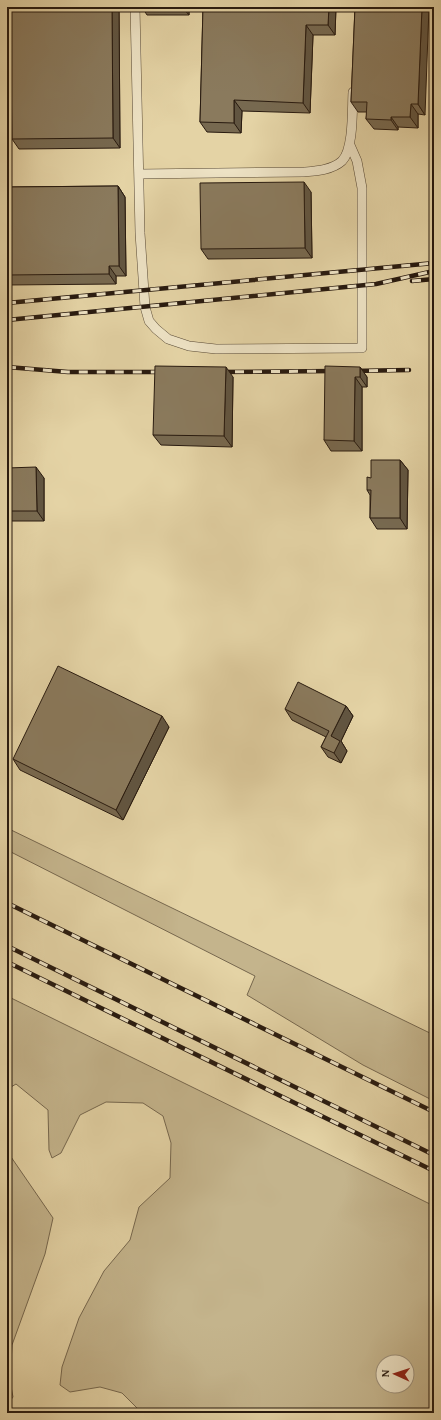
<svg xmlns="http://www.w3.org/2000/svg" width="441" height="1420" viewBox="0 0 441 1420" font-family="'Gentium Book Plus',serif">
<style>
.green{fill:#c4b48c;stroke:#76674e;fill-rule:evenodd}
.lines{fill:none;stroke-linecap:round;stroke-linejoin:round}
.service-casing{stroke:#574834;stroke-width:10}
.service{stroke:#ede2c4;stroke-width:9}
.rail-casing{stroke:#281a0f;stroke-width:4.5}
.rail{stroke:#ede2c4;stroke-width:3;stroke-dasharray:9;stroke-linecap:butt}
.wall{fill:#776950;stroke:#281a0f}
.shaded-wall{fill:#615541;stroke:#281a0f}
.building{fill:#8a7a5d;stroke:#281a0f}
</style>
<rect width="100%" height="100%" fill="#e4d3a5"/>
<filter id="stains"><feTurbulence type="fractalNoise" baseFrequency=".005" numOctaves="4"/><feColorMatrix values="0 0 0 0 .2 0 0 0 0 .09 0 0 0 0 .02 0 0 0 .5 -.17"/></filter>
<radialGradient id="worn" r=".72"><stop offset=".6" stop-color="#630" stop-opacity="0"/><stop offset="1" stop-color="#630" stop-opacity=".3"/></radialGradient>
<path class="green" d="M7,828L434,1035V1101L363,1065L247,995L255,976L7,850Z
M7,996L434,1206V1413H142L122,1393L100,1387L70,1392L60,1385L62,1367L79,1318L104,1271L130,1240L139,1207L170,1178L171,1143L163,1116L143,1103L106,1102L80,1115L61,1153L52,1158L49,1150L48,1110L16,1084L11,1087L7,1077ZM383,1362H407V1386H383Z
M7,1154H9L53,1218L45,1254L12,1345L10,1381L13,1397L7,1405Z"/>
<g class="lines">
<g class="service-casing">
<path id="service" d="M135,7L140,233L145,307L149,321L156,329L168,339L189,346L216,349L362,348V188L357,161L350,145
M139,174L304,172C316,171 332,170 342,161C354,149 352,108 353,92
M434,528V675"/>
</g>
<use href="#service" class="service"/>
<g class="rail-casing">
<path id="rail" d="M412,281L434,279
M7,303L434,263
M7,320L376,284L434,271
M7,367L68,372H165
M351,371L409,370
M217,372L337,371
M7,903L434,1112
M7,946L434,1155
M7,962L434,1171"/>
</g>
<use href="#rail" class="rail"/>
</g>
<path class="wall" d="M10,7H119L120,148L19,149L12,139Z
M142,7H189V15H147Z
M203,7H336L335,35H313L310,113L242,111L241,133L207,132L200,122Z
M355,7L425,115L418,114V128L398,127V130L374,129L366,119L367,112H358L351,102Z
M118,186L125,197L126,276H116V284L7,285V187Z
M311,192L312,258L208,259L201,249Z
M360,367L367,377V387H362V451H331L324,440Z
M233,377L232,447L161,445L153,435Z
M400,460L408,470L407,529H377L370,518V495L367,490Z
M7,468L44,478V521H7Z
M346,706L353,716L341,741L347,751L341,763L328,757L321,747L326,737L292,720L285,709Z
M169,727L123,820L20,770L13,759Z"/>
<path class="shaded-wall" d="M112,7H119L120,148L113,138Z
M183,7H189V15L183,8Z
M329,7H336L335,35L328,25Z
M422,7H429L425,115L418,104Z
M306,25L313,35L310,113L303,103Z
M234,100L242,111L241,133L234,123Z
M411,104L418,114V128L410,117Z
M391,117L398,127V130L391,120Z
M304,182L311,192L312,258L305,248Z
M118,186L125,197L126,276L119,266Z
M109,266L116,276V284L109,274Z
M226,367L233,377L232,447L224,436Z
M360,367L367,377V387L360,377Z
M355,377L362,387V451L354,441Z
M400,460L408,470L407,529L400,518Z
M36,467L44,478V521L37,511Z
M346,706L353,716L341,741L347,751L341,763L334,753L331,736Z
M162,716L169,727L123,820L116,810Z"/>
<path class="building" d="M10,7H112L113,138L12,139Z
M142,7H183V8Z
M203,7H329L328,25H306L303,103L234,100V123L200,122Z
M355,7H422L418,104H411L410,117H391V120L366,119L367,102H351Z
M304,182L305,248L201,249L200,183Z
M118,186L119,266H109V274L7,275V187Z
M155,366L226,367L224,436L153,435Z
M325,366L360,367V377H355L354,441L324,440Z
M371,460H400V518H370L371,490H367V477L371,478Z
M36,467L37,511H7V468Z
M58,666L162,716L116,810L13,759Z
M298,682L346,706L331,736L340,741L334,753L321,747L329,731L285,709Z"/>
<rect width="441" height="1420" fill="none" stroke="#e4d3a5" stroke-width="24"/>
<rect x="8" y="8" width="425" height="1404" fill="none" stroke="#281a0f" stroke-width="2"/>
<rect x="12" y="12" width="417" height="1396" fill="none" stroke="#281a0f"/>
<g transform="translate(395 1374) rotate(273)"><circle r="19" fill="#ede2c4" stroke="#9e927c"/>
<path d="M0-3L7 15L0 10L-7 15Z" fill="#8f2418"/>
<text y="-6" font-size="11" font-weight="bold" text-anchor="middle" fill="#281a0f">N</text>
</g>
<rect width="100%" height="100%" filter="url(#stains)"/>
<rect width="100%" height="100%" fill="url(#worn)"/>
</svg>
